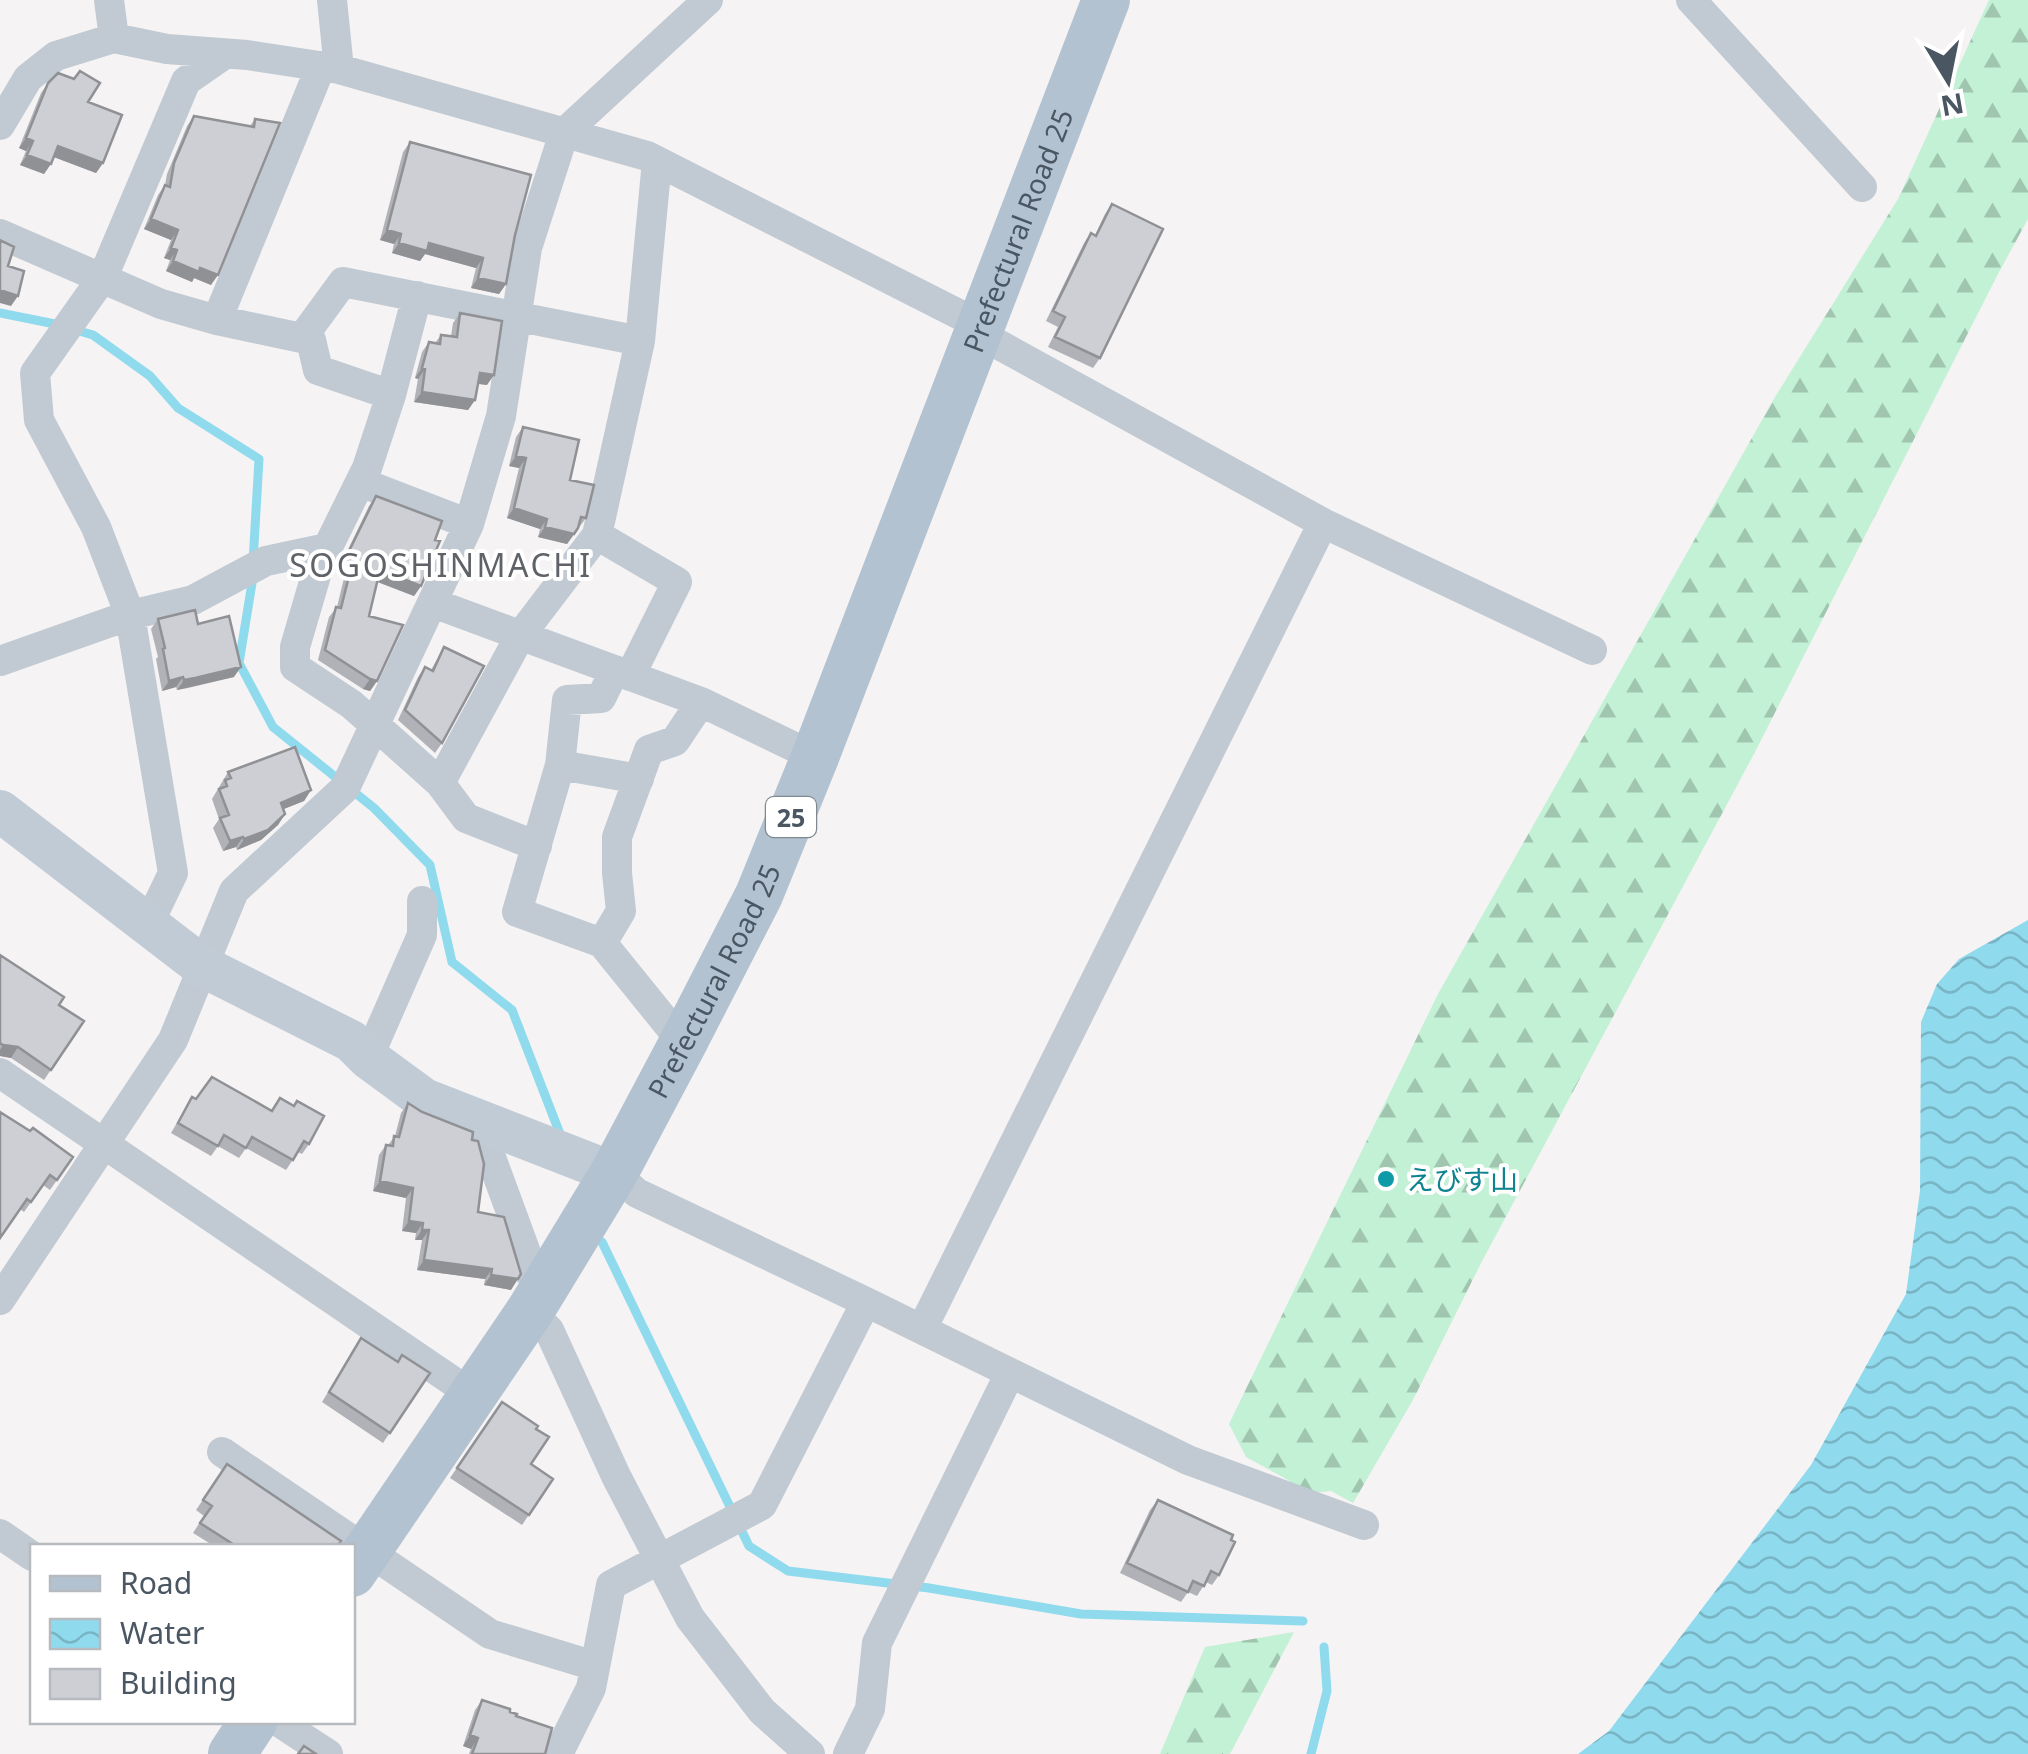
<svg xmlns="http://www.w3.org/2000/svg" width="2028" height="1754" viewBox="0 0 2028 1754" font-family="'Noto Sans','Noto Sans JP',sans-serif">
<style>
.forest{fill:url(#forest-firs)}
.water{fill:url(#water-waves)}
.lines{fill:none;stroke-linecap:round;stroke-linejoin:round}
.stream{stroke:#90daee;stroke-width:9}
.street{stroke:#c1cad2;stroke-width:30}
.secondary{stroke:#c1cbd6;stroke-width:42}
.primary{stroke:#b3c2d1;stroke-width:48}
.wall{fill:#b0b2b7}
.shaded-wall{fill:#909195}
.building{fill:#cdcfd5;stroke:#909195;stroke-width:2.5}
.culture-dot{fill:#0f9aa8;stroke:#fff;stroke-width:4}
.labels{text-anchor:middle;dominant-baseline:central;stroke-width:8;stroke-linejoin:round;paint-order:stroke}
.shield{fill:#fff;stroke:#808990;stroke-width:2.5}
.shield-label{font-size:25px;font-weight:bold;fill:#4a5661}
.street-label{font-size:28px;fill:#4a5661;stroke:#fff}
.culture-label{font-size:28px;fill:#0d838f;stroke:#fff;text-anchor:start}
.quarter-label{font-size:32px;letter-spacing:2.5px;fill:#5f6368;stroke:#fff}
</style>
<defs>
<pattern id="forest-firs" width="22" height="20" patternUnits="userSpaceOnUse" patternTransform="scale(2.5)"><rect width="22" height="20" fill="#c3f1d5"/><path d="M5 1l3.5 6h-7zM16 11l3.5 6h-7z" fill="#a0c6b0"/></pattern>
<pattern id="water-waves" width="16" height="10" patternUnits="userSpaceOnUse" patternTransform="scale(2.5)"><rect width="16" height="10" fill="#90daee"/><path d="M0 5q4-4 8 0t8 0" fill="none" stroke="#78b4c4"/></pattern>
</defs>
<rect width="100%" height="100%" fill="#f5f3f3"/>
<path class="forest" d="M1989,0H2028V219L1998,274L1755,752L1480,1265L1414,1398L1353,1503L1331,1491L1301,1494L1288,1480L1246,1457L1229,1424L1438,994L1775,397L1898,199Z
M1294,1632L1230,1754H1160L1205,1647Z"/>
<path class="water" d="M2028,920V1754H1578L1609,1731L1811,1465L1906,1294L1920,1191L1921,1022L1937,984L1959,959Z"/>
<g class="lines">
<path class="stream" d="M0,313L55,324L93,335L150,376L178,408L259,459L253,562
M253,577L239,663L273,727L374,808L430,865L452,962L512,1010L562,1139
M602,1242L749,1546L788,1571L929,1588L1081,1614L1303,1621
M1311,1754L1327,1691L1324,1647"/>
<path class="street" d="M109,0L114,38
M332,0L339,69
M1691,0L1862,187
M0,125L28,78L56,56L114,38L167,49L247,55L339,69L647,156L980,325L994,342L1323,523L1592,650
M0,234L161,304L217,320L311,340L318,370L391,395
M417,296L391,395L367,468L319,565L295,647V667L351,704L375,725L440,783L466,818L537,846
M217,320L321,66
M302,338L343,282L640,341
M360,482L469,524
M597,535L677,582L630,676
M433,603L701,702L815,757
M0,661L130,615L193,600L266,561L327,548
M615,670L601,698L567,700L560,765L517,912L602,943L683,1043
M560,765L639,779
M440,783L520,636L597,535L640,341L657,161
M148,925L173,873L130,615L96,527L39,420L35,373L103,277L186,81L225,54
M602,943L621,911L617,873V837L649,750L675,741L701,702
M368,1058L422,935V901
M0,1073L473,1395
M493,1126L489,1152L525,1250L528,1271L544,1288
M614,1173L637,1193L866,1302L1188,1460L1364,1525
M0,1300L173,1040L234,891L345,788L469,524L501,416L527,248L564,133L708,0
M530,1311L549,1330L616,1476L690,1618L762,1711L810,1754
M922,1329L1323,523
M222,1452L490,1634L595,1666
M0,1534L32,1556
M279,1722L328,1754
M558,1754L591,1688L611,1585L762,1505L866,1302
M848,1754L870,1709L877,1643L1010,1373"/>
<path class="secondary" d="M0,811L202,966L351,1041L368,1058L424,1099L614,1173"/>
<g class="primary">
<path id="s1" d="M352,1573L530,1311L614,1173L683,1043L759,895L815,757L1106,0"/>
<path d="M232,1754L253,1722"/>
</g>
</g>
<path class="wall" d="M48,83L88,102L103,163L96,173L54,157L44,174L20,165L26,151L19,148L41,93Z
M194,116L250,126L255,119L211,285L194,278L192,282L166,271L170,260L164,258L171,240L144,229L158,195L165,185L167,174L187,126Z
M410,142L515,235L506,284L499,294L471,288L476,268L425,254L420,261L392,253L394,244L380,240L403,152Z
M1112,204L1100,358L1093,368L1048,347L1058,327L1046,321L1084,243L1091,233L1095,235L1105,214Z
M460,313L487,385L478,384L475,400L468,410L414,402L418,379L415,378L422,352L429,342L435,343L441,335L451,336L453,323Z
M523,427L570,480L586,518L567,544L538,537L540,529L507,518L519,468L509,466L516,437Z
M376,496L435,540L421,586L414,596L377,582L369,616L377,681L370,691L363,689L318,660L329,617L337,607L346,570L341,568L342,562L369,506Z
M158,619L198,624L234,677L188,688L177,690L176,687L162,691L156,659L158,657L151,629Z
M444,647L442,743L435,753L398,720L418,677L425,667L431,670Z
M228,772L311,790L304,801L283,809L285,814L278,825L261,840L237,850L236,847L223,851L213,828L219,819L212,799Z
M0,955L59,1005L84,1021L44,1080L11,1058L0,1056Z
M192,1097L196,1099L271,1111L280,1098L309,1144L302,1154L298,1152L286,1170L246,1148L239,1158L218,1146L211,1156L171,1133Z
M408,1103L472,1140L478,1212L511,1290L484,1285L485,1279L417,1270L422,1240H415L416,1233L402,1231L406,1198L373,1191L379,1155L386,1145H388L395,1136L401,1113Z
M30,1131L73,1157L50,1190L43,1185L24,1212L20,1209Z
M361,1338L397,1362L430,1373L383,1443L322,1402Z
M502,1402L536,1429L531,1464L553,1479L522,1525L450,1478Z
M227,1464L337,1546H214L193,1533L204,1516L196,1510Z
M1158,1500L1219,1575L1212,1585L1206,1582L1197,1596L1188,1592L1181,1602L1120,1573L1150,1510Z
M482,1700L510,1712L516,1716L545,1754H469L471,1749L463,1746L475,1710Z"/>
<path class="shaded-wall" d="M26,138L33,141L26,151L19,148Z
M58,146L103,163L96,173L51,156Z
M27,155L51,164L44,174L20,165Z
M151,219L178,230L171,240L144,229Z
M387,230L401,234L394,244L380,240Z
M399,243H429L483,258L476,268L425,254L420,261L392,253Z
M171,248L177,250L170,260L164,258Z
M173,261L200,268L218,275L211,285L194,278L192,282L166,271Z
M478,278L506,284L499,294L471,288Z
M0,290L18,296L11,306L0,303Z
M422,368L425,369L418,379L415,378Z
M480,373L494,375L487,385L473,383Z
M422,392L475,400L468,410L414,402Z
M516,456L526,458L519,468L509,466Z
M514,508L547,519L540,529L507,518Z
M545,527L574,534L567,544L538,537Z
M348,558L353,560L346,570L341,568Z
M380,570L421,586L414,596L373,580Z
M241,667L234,677L177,690L184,680Z
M183,677L176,687L162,691L169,681Z
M370,679L377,681L370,691L363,689Z
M311,790L304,801L274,813L281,803Z
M285,814L278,825L261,840L237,850L244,839Z
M243,837L236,847L223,851L230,841Z
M3,1045L18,1047L11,1058L0,1056V1050Z
M380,1181L413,1188L406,1198L373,1191Z
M409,1221L423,1223L416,1233L402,1231Z
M422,1230H429L422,1240H415Z
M424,1260L492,1269L485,1279L417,1270Z
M491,1275L518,1279L511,1290L484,1285Z
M470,1735L478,1738L471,1749L463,1746Z"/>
<path class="building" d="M80,71L100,83L88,102L122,115L103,163L58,146L51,164L27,155L33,141L26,138L48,83L58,73L74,79Z
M194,116L254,127L255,119L280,123L218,275L200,268L199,272L173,261L177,250L171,248L178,230L151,219L165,185L170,187L174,163Z
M410,142L531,175L515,235L506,284L478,278L483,258L429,243L427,251L399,243L401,234L387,230Z
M1112,204L1163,229L1100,358L1055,337L1065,317L1053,311L1091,233L1096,236Z
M0,240L14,247L8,266L24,271L18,296L0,290Z
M460,313L502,321L494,375L480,373L475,400L422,392L425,369L422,368L429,342L440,344L441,335L457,337Z
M523,427L579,440L570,480L594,485L586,518L581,517L578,528L574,534L545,527L547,519L514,508L526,458L516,456Z
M376,496L442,521L435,540L440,541L421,586L380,570L369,616L403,625L377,681L370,679L325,650L336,607L341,608L353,560L348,558L349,551Z
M195,610L198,624L229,616L241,667L195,678L184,680L183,677L169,681L163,649L165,648L158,619Z
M444,647L484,666L442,743L405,710L425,667L433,671Z
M295,747L311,790L281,803L285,814L268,830L244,839L243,837L230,841L220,818L229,815L219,789L227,786L225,780L231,778L228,772Z
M0,955L64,997L59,1005L84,1021L51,1070L18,1047L3,1045L0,1043Z
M212,1077L272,1111L280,1098L294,1106L297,1101L324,1116L309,1144L304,1141L293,1160L252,1137L246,1148L224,1135L218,1146L178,1123L192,1097L196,1099Z
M408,1103L422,1112L473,1132L472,1140L478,1141L484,1164L478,1212L504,1217L521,1274L518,1279L491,1275L492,1269L424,1260L429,1230H422L423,1223L409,1221L413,1188L380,1181L386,1145L393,1146L394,1136L399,1137Z
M0,1112L30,1131L33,1128L73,1157L57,1180L50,1175L31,1202L27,1199L0,1238Z
M361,1338L398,1362L402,1355L430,1373L390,1433L329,1392Z
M502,1402L538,1426L536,1429L549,1437L531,1464L553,1479L529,1515L457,1468Z
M227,1464L341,1541L337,1546H236L200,1523L212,1506L203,1500Z
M1158,1500L1233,1535L1231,1540L1235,1542L1219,1575L1211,1571L1204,1586L1193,1581L1188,1592L1127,1563Z
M482,1700L510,1709V1712L517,1714L516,1716L552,1728L545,1754H472L478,1738L470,1735Z
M304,1746L316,1754H298Z"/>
<circle class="culture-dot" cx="1386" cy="1179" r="10"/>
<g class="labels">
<rect class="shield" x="766" y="797" width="50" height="40" rx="8"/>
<g class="shield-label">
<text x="791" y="817">25</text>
</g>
<g class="street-label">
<text stroke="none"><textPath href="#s1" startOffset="1505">Prefectural Road 25</textPath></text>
<text stroke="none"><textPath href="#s1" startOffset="695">Prefectural Road 25</textPath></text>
</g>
<g class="culture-label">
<text x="1406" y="1179">えびす山</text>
</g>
<g class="quarter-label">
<text x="441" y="564">SOGOSHINMACHI</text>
</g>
</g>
<rect x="30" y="1544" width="325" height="180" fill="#ffffff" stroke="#b7bbc0" stroke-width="2.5"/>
<rect x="50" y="1576" width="50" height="15" fill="#b3c2d1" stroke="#b7bbc0" stroke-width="2.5"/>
<text x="120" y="1594" font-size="30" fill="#4a5661">Road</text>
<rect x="50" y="1619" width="50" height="30" fill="url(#water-waves)" stroke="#b7bbc0" stroke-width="2.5"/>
<text x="120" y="1644" font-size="30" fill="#4a5661">Water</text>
<rect x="50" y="1669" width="50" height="30" fill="#cdcfd5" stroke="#b7bbc0" stroke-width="2.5"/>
<text x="120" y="1694" font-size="30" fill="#4a5661">Building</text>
<g transform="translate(1948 80) rotate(170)" stroke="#ffffff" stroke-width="8" paint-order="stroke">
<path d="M0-8L18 38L0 25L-18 38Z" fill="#4a5661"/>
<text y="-15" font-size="28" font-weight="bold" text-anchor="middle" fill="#4a5661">N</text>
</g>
</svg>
